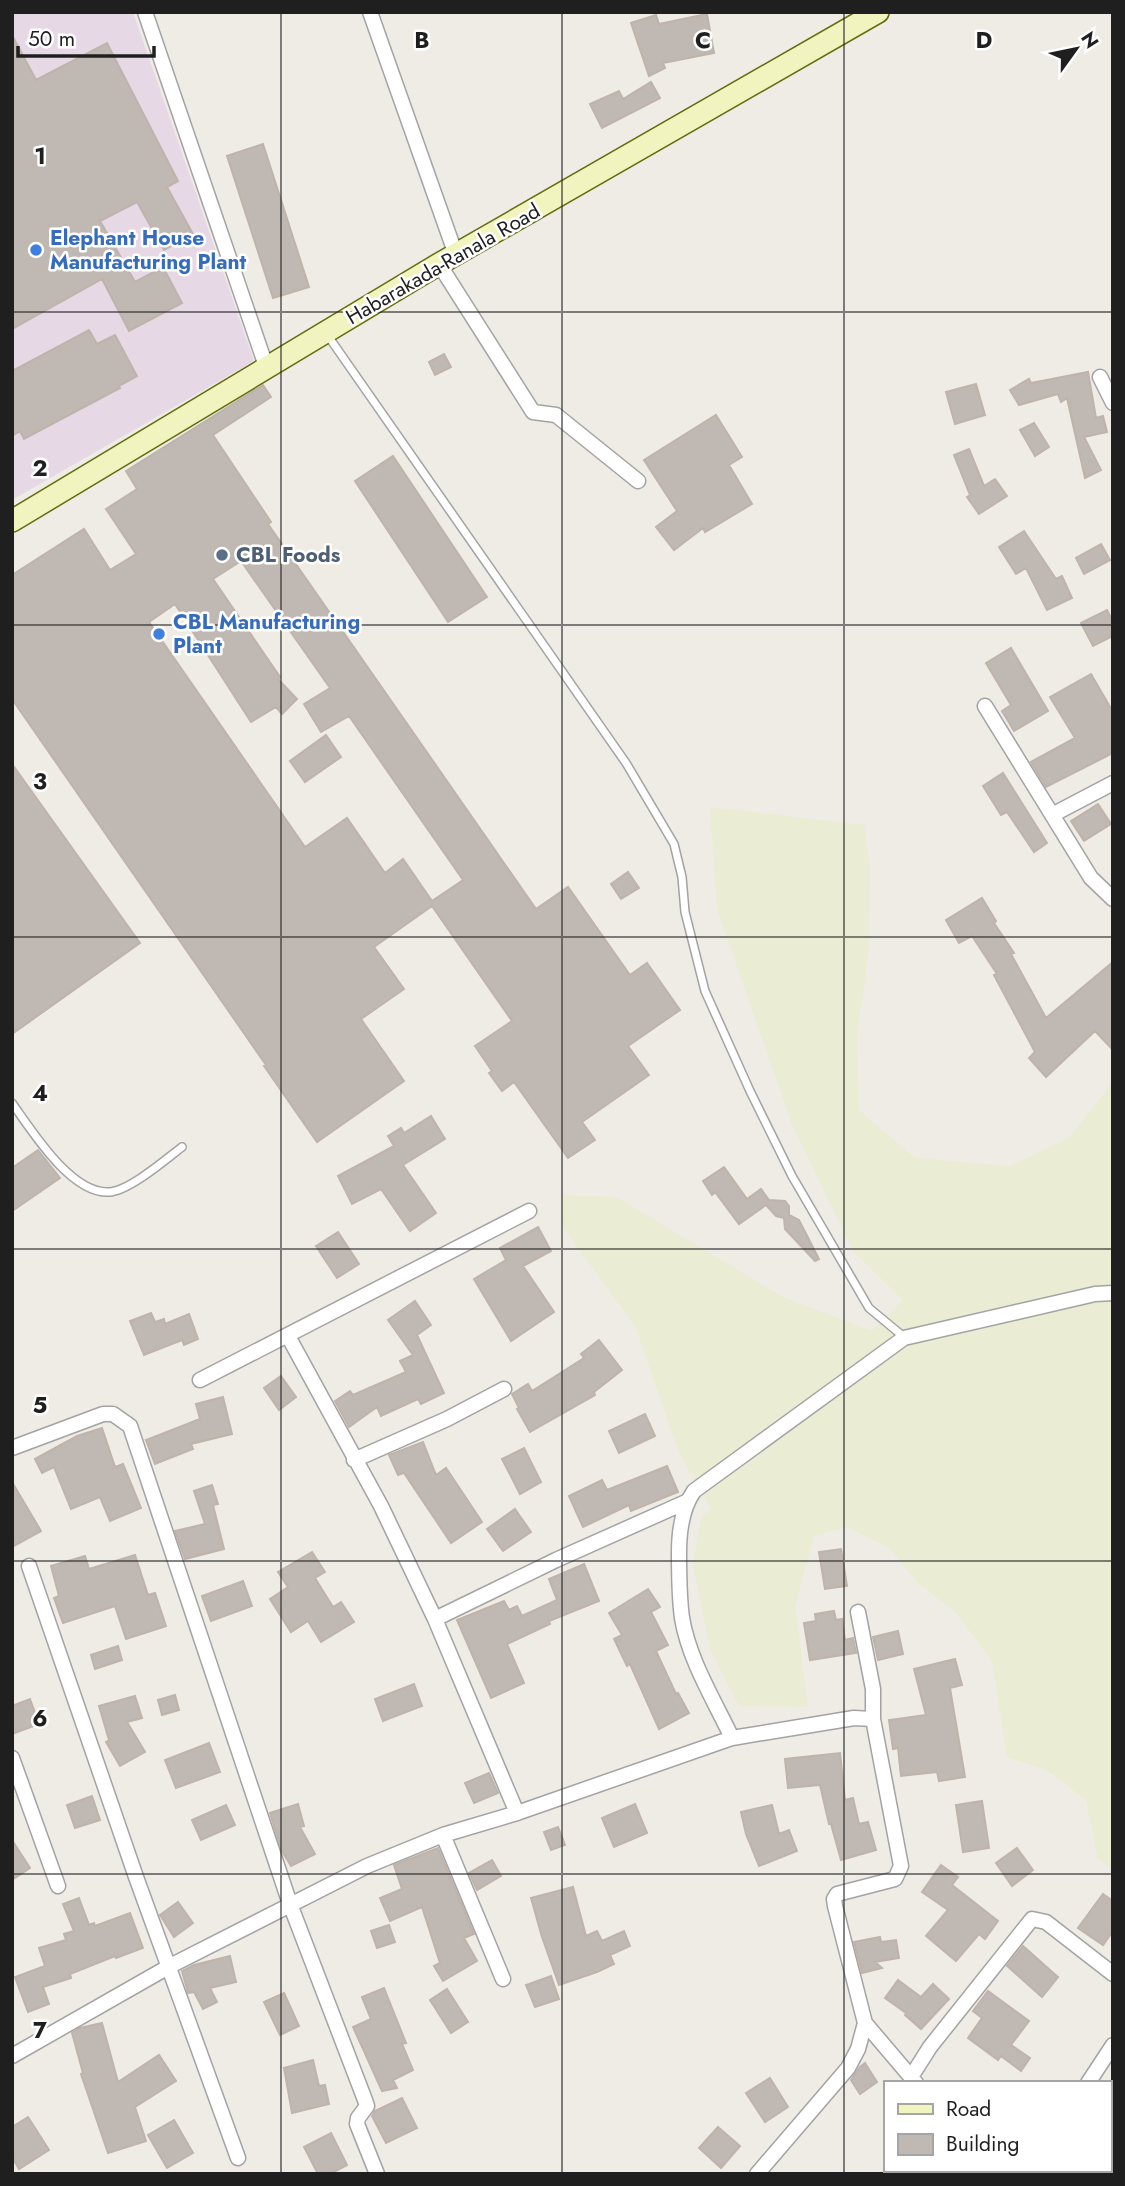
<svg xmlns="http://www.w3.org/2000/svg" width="1125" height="2186" viewBox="0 0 1125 2186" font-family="Jost,sans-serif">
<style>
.industrial{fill:#e7d8e5}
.farmland{fill:#eaecd3}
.building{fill:#bfb8b3;stroke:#bfb3aa;stroke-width:2;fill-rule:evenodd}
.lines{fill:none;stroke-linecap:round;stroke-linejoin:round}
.lane-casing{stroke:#a3a3a3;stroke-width:10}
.street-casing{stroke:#a3a3a3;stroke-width:17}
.secondary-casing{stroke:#636d0e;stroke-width:24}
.lane{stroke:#fff;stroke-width:7}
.street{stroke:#fff;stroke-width:14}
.secondary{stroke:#f2f4bf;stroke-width:21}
.grid{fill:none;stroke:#1f1f1f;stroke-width:2;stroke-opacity:0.55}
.shop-dot{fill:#3f7fe0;stroke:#fff;stroke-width:2.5}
.service-dot{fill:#5c6f8a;stroke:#fff;stroke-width:2.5}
.labels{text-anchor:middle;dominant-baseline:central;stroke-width:5;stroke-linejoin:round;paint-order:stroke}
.shop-label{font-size:21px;font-weight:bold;fill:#366cbe;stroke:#fff;text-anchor:start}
.street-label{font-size:21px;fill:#1f1f1f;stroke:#fff}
.service-label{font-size:21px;font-weight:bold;fill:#4e5e75;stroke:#fff;text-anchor:start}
.grid-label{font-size:23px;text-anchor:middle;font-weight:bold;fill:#1f1f1f;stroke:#fff;stroke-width:5;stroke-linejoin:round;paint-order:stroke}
</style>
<rect width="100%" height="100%" fill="#efece6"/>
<path class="industrial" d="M12,12H133L254,361L12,500Z"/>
<path class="farmland" d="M710,807L864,825L870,868L869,948L857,1036L859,1110L915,1158L1010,1166L1069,1138L1113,1082V1870L1098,1859L1086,1800L1048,1771L1007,1757L992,1661L956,1613L918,1583L889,1548L848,1527L814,1535L795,1607L808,1707L739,1706L710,1649L693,1565L701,1517L711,1509L679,1453L636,1328L562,1226L561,1195L616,1197L783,1297L872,1331L903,1300L853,1251L792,1125L717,909Z"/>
<path class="building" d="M707,14L714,53L663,63L665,68L649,76L631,23L656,15L659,24Z
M12,35L36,80L107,43L178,181L167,187L193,234L164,250L137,202L100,221L135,282L163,267L182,303L129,331L102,279L12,329Z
M651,82L660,98L602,128L590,104L619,91L623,99Z
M263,144L309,287L273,298L227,156Z
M89,330L97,344L115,335L137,376L119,386L120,388L24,439L20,431L12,436V371Z
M444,354L451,367L435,375L429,362Z
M1088,372L1096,418L1103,416L1107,432L1084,437L1101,470L1085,478L1067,398L1061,402L1058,394L1019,405L1010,390L1029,379L1031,383Z
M976,384L985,415L955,424L946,392Z
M263,385L271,397L213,435L271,522L268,524L536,909L568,887L630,975L647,963L680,1010L628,1046L649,1075L582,1122L595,1140L568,1158L514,1082L502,1091L489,1073L492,1071L475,1046L512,1021L432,906L374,947L404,989L361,1019L404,1081L317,1142L264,1066L266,1065L12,699V575L84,529L110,570L136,554L106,509L137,489L126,471ZM241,561L330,688L304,704L321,732L349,716L463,880L432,901L403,859L385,873L347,818L305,847L149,622L175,604L251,722L276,707L282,714L297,699L278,679L280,677L213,579Z
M716,415L742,457L729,465L752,504L705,532L703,528L674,550L656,527L677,511L644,460Z
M1034,423L1049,447L1035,456L1020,430Z
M969,449L984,486L995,479L1007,496L979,514L967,497L970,495L954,455Z
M393,456L487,597L448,622L355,481Z
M1024,531L1056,579L1062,576L1072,598L1047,610L1026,568L1016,574L999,547Z
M1101,544L1110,560L1084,574L1076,558Z
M1107,610L1113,622V636L1093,646L1081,623Z
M1011,648L1048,711L1014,731L1002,711L1011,705L986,663Z
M1091,674L1113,712V753L1046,787L1031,762L1075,738L1050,697Z
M326,735L341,757L305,782L290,761Z
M12,764L140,943L12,1034Z
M1003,773L1047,843L1034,852L1007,812L1001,815L983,786Z
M1098,804L1111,824L1084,841L1071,821Z
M628,872L639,888L621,899L611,884Z
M982,898L996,921L994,923L1014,953L1011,954L1046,1018L1113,962V1050L1095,1031L1046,1077L1029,1058L1035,1052L994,975L997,974L972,936L959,943L946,920Z
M431,1116L445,1139L403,1165L436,1213L410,1231L381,1189L352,1204L338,1176L394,1146L388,1136L401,1128L404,1133Z
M38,1150L60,1178L12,1211V1168Z
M724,1167L747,1199L761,1189L769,1200L785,1201L789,1206V1215L799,1220L819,1259L815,1261L785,1229L784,1218L776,1216L766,1205L739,1224L715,1192L712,1195L703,1181Z
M538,1227L551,1251L523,1266L554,1312L511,1341L474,1279L506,1260L500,1248Z
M338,1232L359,1264L337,1278L316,1246Z
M415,1301L431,1325L417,1335L444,1393L421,1404L418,1399L381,1416L377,1407L349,1427L335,1401L350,1391L353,1395L406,1372L400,1361L413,1355L388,1320Z
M151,1313L155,1322L164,1319L165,1324L189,1314L198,1339L184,1345L182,1340L144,1355L130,1321Z
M599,1340L622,1370L594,1392L595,1395L530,1432L517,1409L519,1408L512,1394L528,1384L532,1391L584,1358L581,1354Z
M281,1376L296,1397L279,1410L264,1388Z
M223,1397L232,1434L191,1444L193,1449L155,1464L146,1440L200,1419L196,1404Z
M645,1414L655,1436L619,1453L609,1431Z
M102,1428L115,1467L123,1464L141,1508L110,1521L100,1497L71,1509L54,1467L42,1473L35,1459L77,1436Z
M423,1442L436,1475L446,1468L482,1522L451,1543L404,1473L398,1475L389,1455Z
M524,1448L541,1482L520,1494L502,1459Z
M667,1466L678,1492L631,1511L629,1505L583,1527L569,1496L602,1480L607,1490Z
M12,1482L41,1531L12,1547Z
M212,1485L218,1504L213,1505L224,1549L185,1559L175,1531L205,1524L194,1491Z
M515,1509L531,1532L503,1551L487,1529Z
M841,1549L847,1586L825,1589L819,1552Z
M312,1552L325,1572L315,1578L333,1607L341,1602L354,1622L321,1642L308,1621L291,1632L270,1599L288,1587L278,1572Z
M135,1555L148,1595L155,1593L166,1626L126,1639L115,1606L63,1623L54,1598L59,1596L51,1566L85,1556L89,1569Z
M584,1564L599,1601L549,1621L550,1624L507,1644L524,1683L491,1698L457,1620L504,1601L509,1610L517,1606L522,1616L557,1600L549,1579Z
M243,1581L252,1606L211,1621L202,1596Z
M648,1589L660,1607L651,1612L668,1645L656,1651L676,1694L678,1693L689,1713L659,1729L630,1664L627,1666L614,1639L622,1635L609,1613Z
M834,1611L836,1620L842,1619L845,1640L853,1638L856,1653L810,1660L804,1623L816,1621L815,1614Z
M898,1631L903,1654L878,1660L873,1637Z
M118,1646L122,1660L95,1669L91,1655Z
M955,1659L962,1685L950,1688L965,1777L939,1781L937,1772L901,1776L898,1748L893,1749L889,1720L926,1715L914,1669Z
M414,1684L422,1706L383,1721L375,1699Z
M175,1695L179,1710L162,1715L158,1700Z
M135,1696L142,1718L127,1722L145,1752L120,1766L106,1742L109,1740L99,1706Z
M30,1699L39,1724L12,1734V1706Z
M209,1743L220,1772L176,1788L165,1760Z
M840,1753L845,1800L853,1798L859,1824L868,1822L876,1850L841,1860L831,1824H829L820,1785L788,1788L785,1759Z
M489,1773L498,1793L474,1803L465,1783Z
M92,1796L100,1820L75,1828L67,1805Z
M982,1801L989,1848L963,1852L956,1805Z
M298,1804L304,1826L300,1827L315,1854L291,1866L282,1851L270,1813Z
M635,1804L647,1833L614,1847L602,1818Z
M226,1805L235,1825L201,1840L192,1820Z
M772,1805L779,1834L789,1830L797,1851L759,1866L746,1834L741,1812Z
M558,1827L565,1845L551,1850L544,1832Z
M12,1840L30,1868L12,1880Z
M438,1848L474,1934L464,1938L477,1961L443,1981L434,1966L440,1963L422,1907L390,1921L380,1898L402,1889L394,1865Z
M1017,1848L1033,1870L1012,1886L996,1863Z
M492,1860L501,1876L477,1890L469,1873Z
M941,1865L958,1877L952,1885L998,1921L985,1939L979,1934L956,1961L926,1936L948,1910L922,1892Z
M573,1887L586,1936L597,1931L602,1941L624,1931L630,1946L610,1955L614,1964L597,1972L559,1985L542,1937L531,1898Z
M1103,1894L1113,1901V1931L1103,1945L1078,1928Z
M79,1898L89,1925L94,1923L95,1926L130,1913L143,1948L116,1958L115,1956L70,1974L71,1978L43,1987L49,2004L28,2012L15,1977L45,1966L39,1948L66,1940L64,1934L74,1931L63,1904Z
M178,1902L193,1923L174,1937L160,1915Z
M389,1925L395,1942L377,1948L371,1931Z
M880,1937L881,1942L896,1940L899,1958L875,1962L882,1968L862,1973L854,1942Z
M1023,1946L1058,1977L1042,1997L1007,1966Z
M230,1956L236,1982L210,1988L217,2002L203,2009L194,1992L188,1993L182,1971L194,1965Z
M551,1976L559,1999L535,2007L526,1985Z
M898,1980L921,1997L933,1984L949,1999L921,2029L905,2015L906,2013L885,1998Z
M384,1988L406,2043L402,2044L413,2070L393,2080L397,2088L382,2091L353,2027L371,2019L362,1997Z
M447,1989L468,2022L451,2033L430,2000Z
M988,1991L1029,2021L1011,2045L1030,2058L1021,2071L1001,2056L998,2060L968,2038L982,2018L973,2011Z
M284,1993L299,2026L280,2035L264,2002Z
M102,2023L118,2082L159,2055L176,2081L135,2107L146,2141L108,2153L81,2074L83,2073L72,2033L80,2028Z
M313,2060L319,2086L325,2085L329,2104L292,2113L284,2068Z
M865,2063L877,2082L860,2094L851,2080L860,2067Z
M770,2078L788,2107L765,2122L746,2093Z
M402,2098L417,2128L386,2143L372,2116L375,2111Z
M28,2117L49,2150L19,2169L12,2157V2127Z
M174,2120L193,2153L167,2168L148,2135Z
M718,2127L740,2146L721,2168L699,2148Z
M331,2133L347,2165L330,2174H318L304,2147Z"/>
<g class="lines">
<g class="lane-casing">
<path id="lane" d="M326,333L626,763L674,844L682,877L685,912L705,991L750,1091L792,1176L869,1308L904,1337
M12,1103C32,1131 71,1194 109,1192C129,1191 165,1160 182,1147"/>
</g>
<g class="street-casing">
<path id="street" d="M145,12L266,366
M370,12L456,255
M439,264L533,412L556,415L638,481
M1100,377L1113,403
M985,706L1091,878L1113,899
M1052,815L1113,783
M288,1336L381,1506L435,1619L517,1813
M200,1380L529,1211
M12,1448L103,1414H113L130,1426L290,1904L365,2100L367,2106L358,2118L357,2124L377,2174
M354,1460L447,1419L504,1389
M29,1566L136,1877L238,2158
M858,1612L873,1689V1719
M435,1619L556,1560L686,1502
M12,1758L58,1886
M443,1835L503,1979
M12,2056L170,1966L367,1866L443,1835L517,1813L732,1738
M911,2077L930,2047L1032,1919L1046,1922L1113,1974
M916,2083L865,2023L835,1906L834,1899L837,1894L895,1879L901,1866L873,1719L854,1718L732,1738C714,1700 689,1660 682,1618C679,1596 679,1575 679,1553C679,1532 682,1508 694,1491L904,1338L1095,1294L1113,1293
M1088,2083L1113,2045
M985,2170L988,2174
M757,2174L848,2068L858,2049L865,2023
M1028,2174L1030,2170"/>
</g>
<g class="secondary-casing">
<path id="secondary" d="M12,521L439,264L878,12"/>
</g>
<use href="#lane" class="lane"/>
<use href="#street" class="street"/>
<use href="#secondary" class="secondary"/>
</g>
<path class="grid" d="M281,12V2174M562,12V2174M844,12V2174M12,312H1113M12,625H1113M12,937H1113M12,1249H1113M12,1561H1113M12,1874H1113"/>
<g class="shop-dot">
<circle cx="36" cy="250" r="7"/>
<circle cx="159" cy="634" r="7"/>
</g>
<circle class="service-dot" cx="222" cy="555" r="7"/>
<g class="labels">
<g class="shop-label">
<text x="50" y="238">Elephant House<tspan x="50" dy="24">Manufacturing Plant</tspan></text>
<text x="173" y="622">CBL Manufacturing<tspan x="173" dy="24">Plant</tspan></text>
</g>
<g class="street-label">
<text transform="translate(443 264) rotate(-30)">Habarakada-Ranala Road</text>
</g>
<g class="service-label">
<text x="236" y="555">CBL Foods</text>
</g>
</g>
<g class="grid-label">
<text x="422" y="48">B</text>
<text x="703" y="48">C</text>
<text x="984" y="48">D</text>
<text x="40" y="164">1</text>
<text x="40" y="476">2</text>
<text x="40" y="789">3</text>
<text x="40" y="1101">4</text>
<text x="40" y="1413">5</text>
<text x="40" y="1726">6</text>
<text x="40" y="2038">7</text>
</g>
<rect width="1125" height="2186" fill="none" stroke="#1f1f1f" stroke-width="28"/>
<rect x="884" y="2081" width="228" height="91" fill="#ffffff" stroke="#a5a5a5" stroke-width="2"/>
<rect x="898" y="2104" width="35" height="10" fill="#f2f4bf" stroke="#a5a5a5" stroke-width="2"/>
<text x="946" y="2116" font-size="21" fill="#1f1f1f">Road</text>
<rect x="898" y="2134" width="35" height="21" fill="#bfb8b3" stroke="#a5a5a5" stroke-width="2"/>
<text x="946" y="2151" font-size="21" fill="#1f1f1f">Building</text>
<g transform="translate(1076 49) rotate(57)" stroke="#ffffff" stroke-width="5" paint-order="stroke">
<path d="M0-5L12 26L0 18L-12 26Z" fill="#1f1f1f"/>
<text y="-10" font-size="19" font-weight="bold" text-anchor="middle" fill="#1f1f1f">N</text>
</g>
<path d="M18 46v10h136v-10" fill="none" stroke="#1f1f1f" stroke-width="3.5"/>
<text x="28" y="46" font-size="21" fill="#1f1f1f" stroke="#ffffff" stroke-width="5" paint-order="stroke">50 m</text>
</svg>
